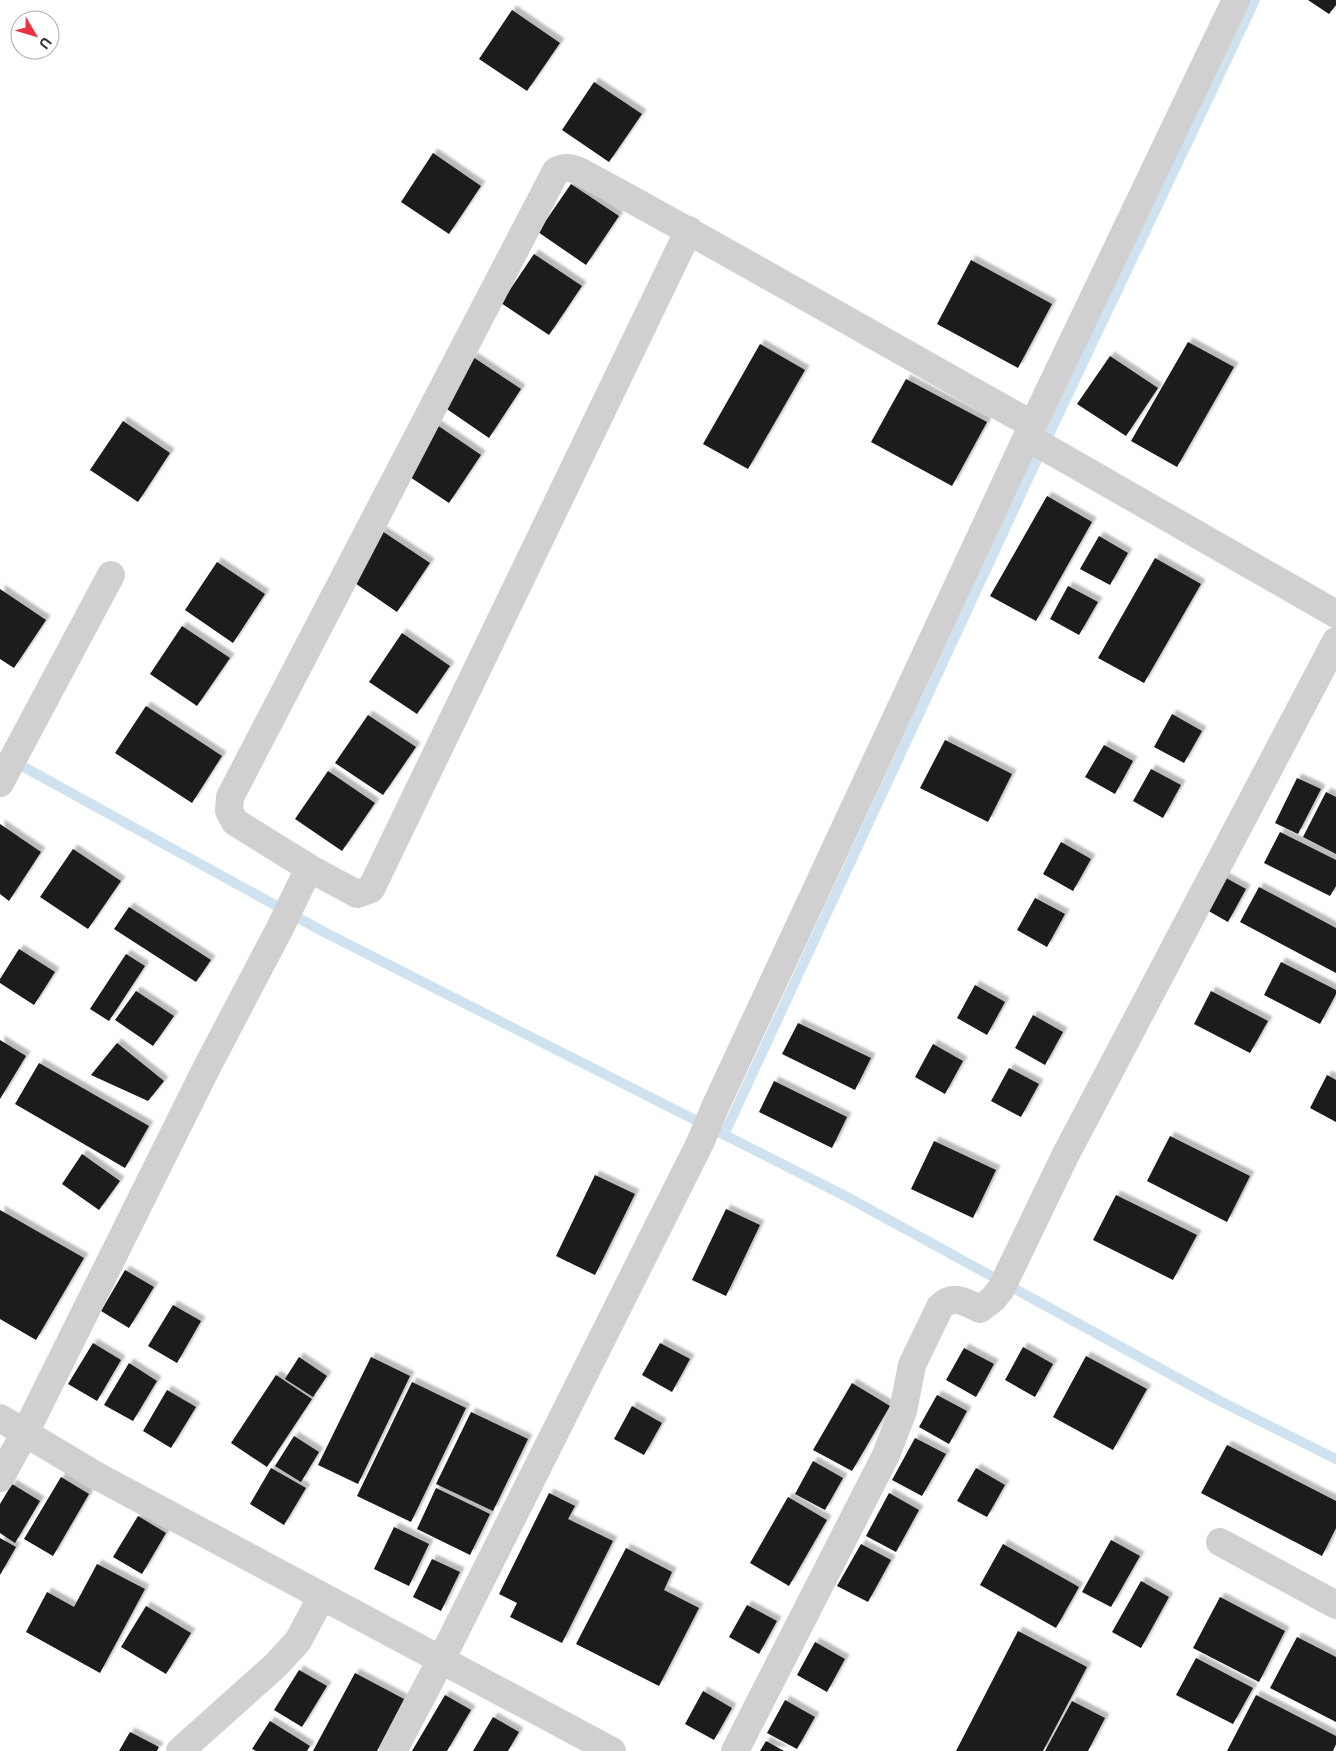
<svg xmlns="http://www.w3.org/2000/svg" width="1336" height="1751" viewBox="0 0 1336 1751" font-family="Inter,sans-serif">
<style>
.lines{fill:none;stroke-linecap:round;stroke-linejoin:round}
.stream{stroke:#cee2ef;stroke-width:10}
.building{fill:#1a1a1a;filter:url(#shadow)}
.minor{stroke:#d0d0d0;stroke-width:28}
</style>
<defs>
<filter id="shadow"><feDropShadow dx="4.5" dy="-4.5" stdDeviation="1" flood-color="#0004"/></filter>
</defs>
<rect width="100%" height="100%" fill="#fff"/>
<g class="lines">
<path class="stream" d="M13,761L324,932L847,1197L1216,1399L1336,1459
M724,1135L1029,477L1255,0"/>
</g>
<path class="building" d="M1308,0H1336V5L1329,14Z
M512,10L560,43L527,91L479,59Z
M594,82L642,114L609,162L562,130Z
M433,153L481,186L449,234L401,202Z
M571,184L619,216L586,265L538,232Z
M534,254L582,286L549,335L501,303Z
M971,260L1052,304L1018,368L937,324Z
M1188,342L1234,367L1177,467L1131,441Z
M760,344L805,370L748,469L703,444Z
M1110,356L1158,388L1126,436L1077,404Z
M473,357L521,389L489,438L441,405Z
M906,379L987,422L952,486L871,442Z
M123,421L170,453L138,502L90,470Z
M434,423L481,455L449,503L401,471Z
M1047,496L1092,522L1036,621L990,596Z
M382,531L430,563L397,612L349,579Z
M1099,536L1128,553L1110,585L1080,569Z
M1155,558L1201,584L1144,683L1098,658Z
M217,562L265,594L233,643L185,610Z
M1068,586L1098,602L1079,635L1050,619Z
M0,589L46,620L14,668L0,659Z
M182,626L230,658L197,706L150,674Z
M402,633L450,666L417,714L369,682Z
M146,706L222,756L192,803L115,753Z
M1172,714L1202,731L1184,763L1154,747Z
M368,715L416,747L383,795L335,763Z
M945,740L1012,774L988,822L920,788Z
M1104,745L1133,761L1115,794L1085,777Z
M1151,769L1181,785L1163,818L1133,801Z
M328,771L375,803L342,851L295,819Z
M1297,778L1321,789L1298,834L1275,823Z
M1326,792L1336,797V854L1303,837Z
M0,824L41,852L9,901L0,894Z
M1280,832L1336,860V886L1330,896L1264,863Z
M1061,842L1091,859L1073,891L1043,874Z
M73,849L121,881L88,929L40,897Z
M1217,873L1246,889L1228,922L1198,905Z
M1259,887L1336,928V973L1240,922Z
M1035,898L1065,914L1047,947L1017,930Z
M129,907L211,960L196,982L114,929Z
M19,949L55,972L34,1005L0,983V979Z
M126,954L145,966L109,1021L90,1009Z
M1281,962L1336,990V994L1320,1024L1264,995Z
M975,985L1005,1002L987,1035L957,1018Z
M136,991L174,1016L153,1046L115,1020Z
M1211,991L1268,1021L1250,1053L1194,1024Z
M1033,1015L1063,1032L1045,1065L1015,1048Z
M798,1023L871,1058L855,1090L782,1054Z
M0,1040L26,1056L0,1099Z
M117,1043L164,1081L148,1101L91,1075Z
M933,1044L963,1061L945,1094L915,1077Z
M39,1063L149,1126L125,1168L15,1104Z
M1009,1068L1039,1084L1021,1117L991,1101Z
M1327,1075L1336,1080V1122L1310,1108Z
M774,1081L847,1117L832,1148L759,1112Z
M1170,1136L1250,1176L1227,1222L1147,1181Z
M934,1141L996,1170L973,1218L911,1189Z
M82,1154L120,1181L99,1210L62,1184Z
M595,1175L635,1194L595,1275L556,1256Z
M1116,1195L1197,1235L1173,1280L1093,1240Z
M726,1209L760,1225L726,1296L692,1280Z
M0,1210L84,1258L36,1340L0,1319Z
M125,1270L154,1287L129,1328L101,1311Z
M173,1305L201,1321L177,1363L148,1346Z
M93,1343L121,1360L97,1401L68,1384Z
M660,1343L690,1359L672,1392L642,1375Z
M1023,1347L1053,1364L1035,1397L1005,1380Z
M964,1348L994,1364L976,1397L946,1380Z
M1086,1356L1147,1389L1113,1450L1053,1417Z
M299,1357L327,1376L313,1397L285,1379Z
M371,1357L410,1376L358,1484L318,1465Z
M129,1363L157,1381L133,1421L104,1405Z
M276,1375L312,1399L267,1467L231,1443Z
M412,1382L466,1408L411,1522L357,1496Z
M852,1383L890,1406L852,1471L813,1450Z
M167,1390L196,1407L171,1448L143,1431Z
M937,1395L967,1411L949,1444L919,1427Z
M632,1406L662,1423L644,1455L614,1439Z
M471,1412L528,1439L493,1511L436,1484Z
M294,1436L319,1452L301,1482L275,1466Z
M915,1438L946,1454L922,1496L892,1480Z
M1227,1445L1336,1501V1528L1322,1556L1201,1493Z
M813,1461L843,1478L825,1510L795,1494Z
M271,1468L306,1488L284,1525L250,1504Z
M976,1468L1005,1485L987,1517L957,1501Z
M61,1477L89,1494L53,1556L24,1539Z
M12,1484L40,1501L15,1543L0,1533V1504Z
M436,1488L490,1514L470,1555L417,1529Z
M549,1493L575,1506L568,1519L613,1541L562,1643L510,1617L517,1603L499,1594Z
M889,1493L919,1510L896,1552L866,1536Z
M788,1497L827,1520L789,1586L750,1563Z
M138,1516L166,1533L142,1574L113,1557Z
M394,1527L429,1544L409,1586L374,1569Z
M0,1538L16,1547L0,1575Z
M1111,1540L1140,1556L1111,1607L1082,1592Z
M861,1544L891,1560L868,1602L837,1586Z
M1003,1544L1079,1587L1056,1628L980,1585Z
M626,1548L672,1572L664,1590L699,1608L659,1686L576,1644Z
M432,1559L460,1572L441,1611L413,1597Z
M97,1564L145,1589L100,1673L26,1632L47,1592L74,1607Z
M1141,1581L1169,1597L1141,1648L1112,1632Z
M1220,1597L1285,1631L1259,1682L1193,1648Z
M747,1605L777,1621L759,1654L729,1637Z
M146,1606L191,1633L166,1674L121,1647Z
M1018,1631L1087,1667L1043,1751H956Z
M1297,1637L1336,1657V1722L1270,1688Z
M815,1642L845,1659L827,1692L797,1675Z
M1196,1658L1253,1688L1233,1724L1176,1695Z
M299,1670L327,1686L302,1727L274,1710Z
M355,1673L404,1699L377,1751H313Z
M703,1691L732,1708L714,1740L685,1724Z
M445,1695L471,1710L447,1751H412Z
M1256,1695L1336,1736V1744L1333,1751H1227Z
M785,1700L815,1717L797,1749L767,1733Z
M1072,1701L1105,1718L1088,1751H1045Z
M493,1717L519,1732L508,1751H473Z
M270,1721L310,1746L307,1751H256L252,1749Z
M130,1732L159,1747L157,1751H119Z
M766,1741L784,1751H760Z"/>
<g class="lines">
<path class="minor" d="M689,230L371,889L357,894L309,868L235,822L229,811L230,797L556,171C566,166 572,168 581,172C733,254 882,341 1033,425
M1027,437L1336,614
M0,783L111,575
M0,1418L97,1476L612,1751
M0,1478L25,1433L207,1067L280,928L309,868
M1220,1542L1336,1605
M180,1751L276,1665L298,1641L322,1596
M393,1751L441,1660L700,1143L716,1105L1027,437L1236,0
M735,1751L886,1455L903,1411L912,1365L940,1307C954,1293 964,1302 980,1309L993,1299L1001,1289L1065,1156L1336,641"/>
</g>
<g transform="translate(35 35) rotate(128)"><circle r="24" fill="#ffffff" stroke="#adadad"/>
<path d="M0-4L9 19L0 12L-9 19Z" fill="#ee3140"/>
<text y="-8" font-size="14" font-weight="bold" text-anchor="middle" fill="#333333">U</text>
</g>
</svg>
